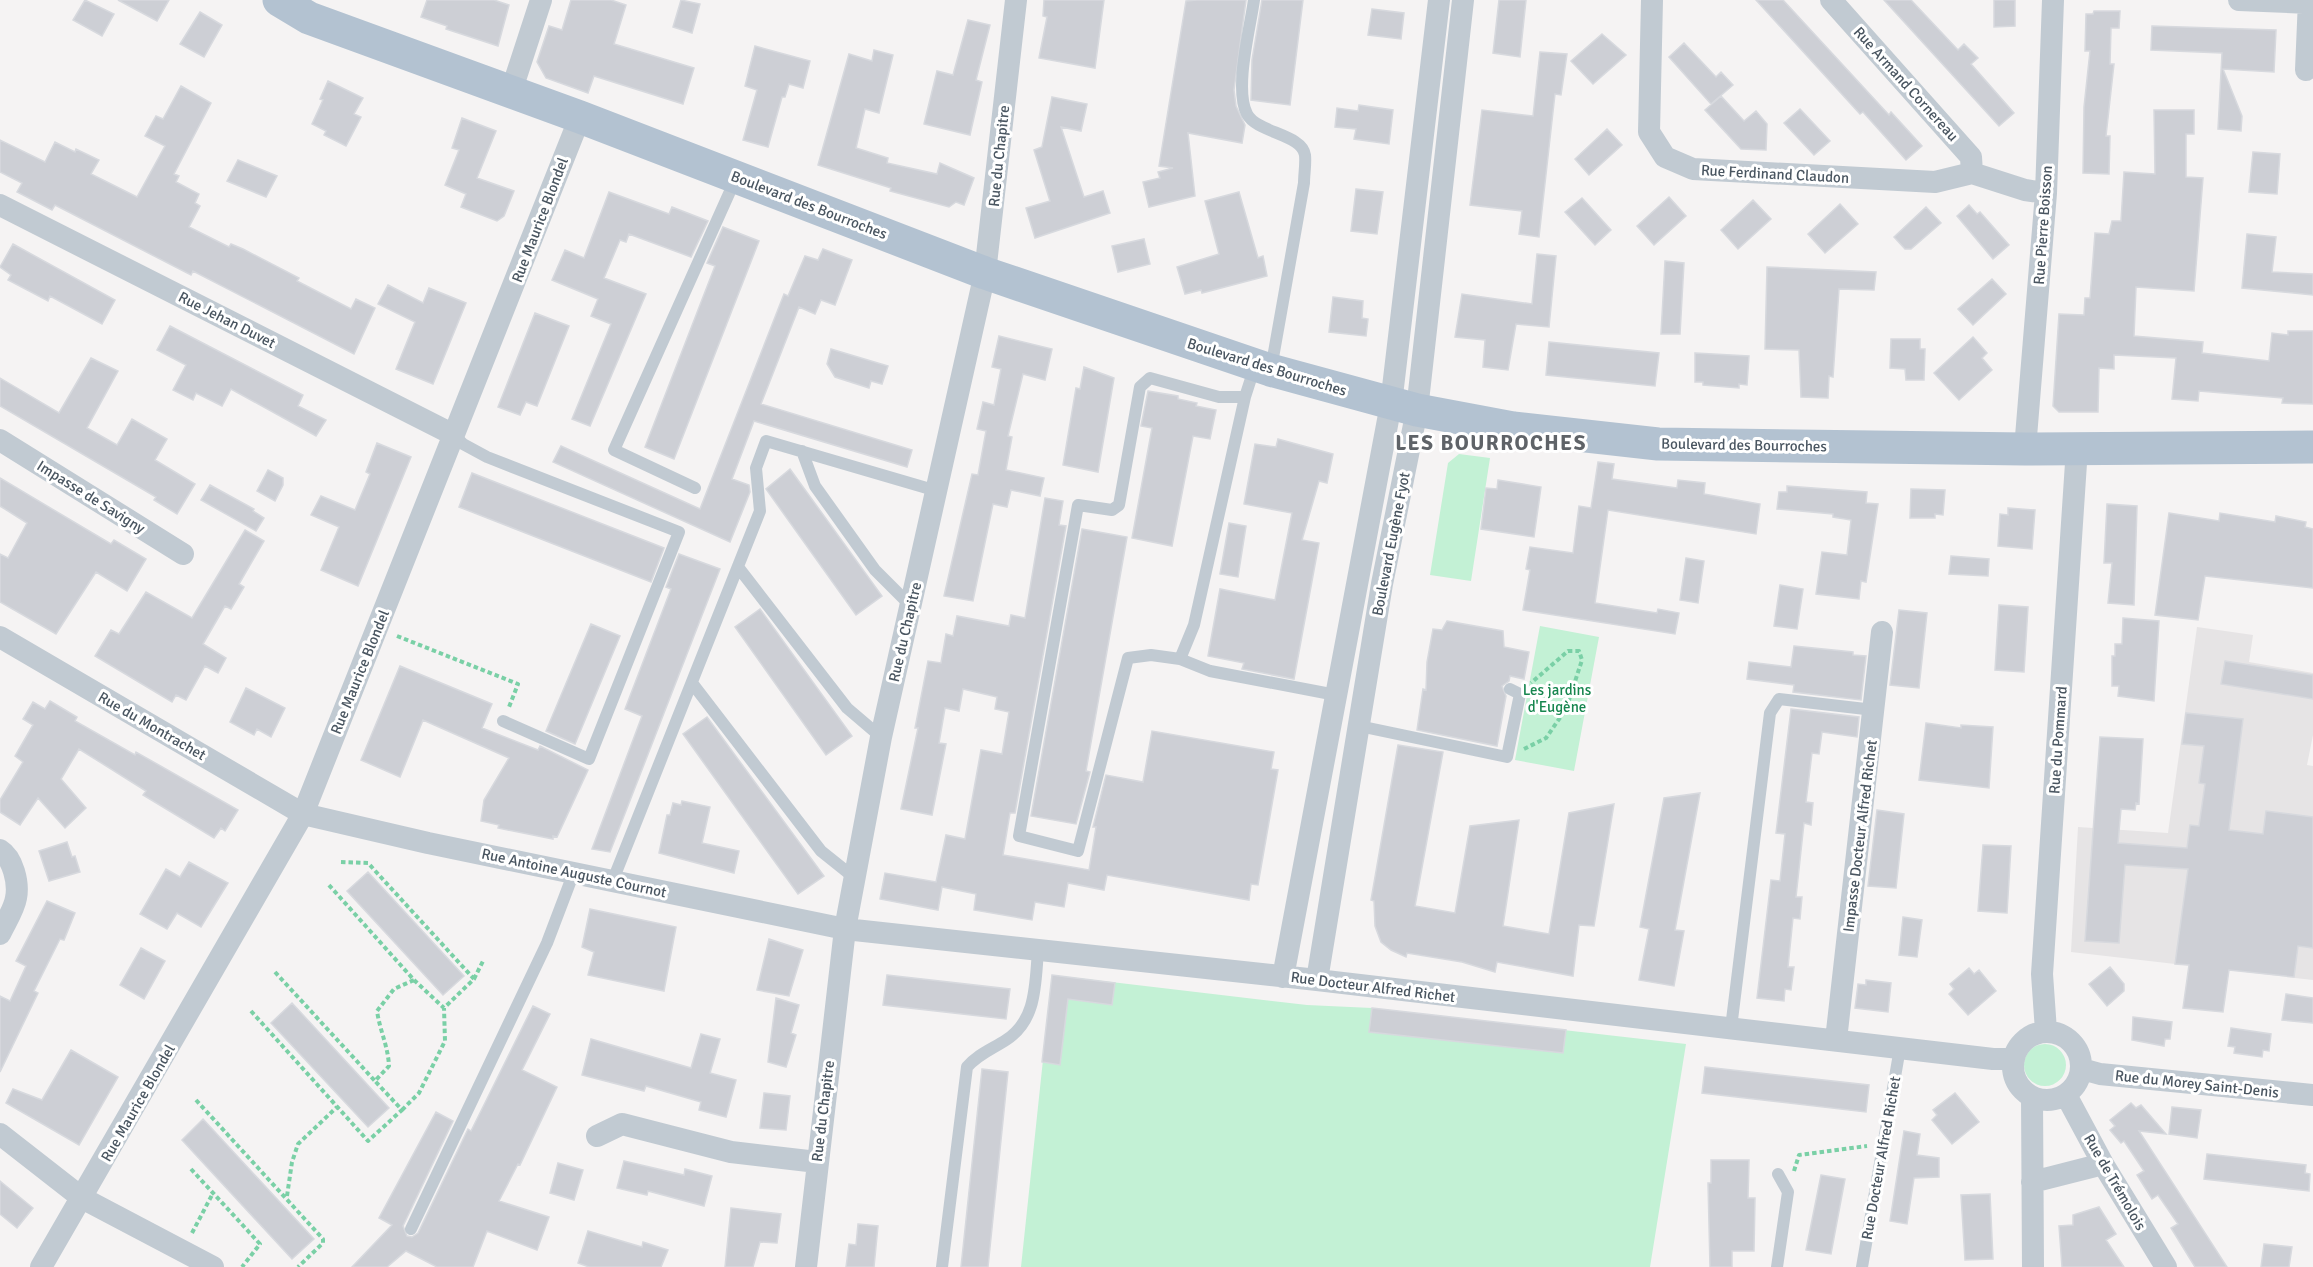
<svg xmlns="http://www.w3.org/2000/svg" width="2313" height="1267" viewBox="0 0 2313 1267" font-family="Signika,sans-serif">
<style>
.education{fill:#e6e4e5}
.green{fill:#c3f1d5}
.building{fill:#cdcfd5;stroke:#d7d9de;stroke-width:1.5}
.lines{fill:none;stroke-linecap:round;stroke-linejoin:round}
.path{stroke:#7ad0a6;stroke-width:4;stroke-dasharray:4.5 3;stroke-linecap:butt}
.service{stroke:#c1cad2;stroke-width:12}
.minor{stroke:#c1cad2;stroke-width:22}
.primary{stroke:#b3c2d1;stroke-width:33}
.labels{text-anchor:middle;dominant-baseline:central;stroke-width:6;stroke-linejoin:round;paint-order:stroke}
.street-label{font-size:15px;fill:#4a5661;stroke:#fff}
.park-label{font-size:15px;fill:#17864f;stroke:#fff}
.district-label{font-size:21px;font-weight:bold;letter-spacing:1.5px;fill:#5f6368;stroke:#fff}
</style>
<rect width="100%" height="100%" fill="#f5f3f3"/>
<path class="education" d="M2197,627L2253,635L2249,662L2313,673V735L2307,765L2313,766V980L2071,952L2078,827L2168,833Z"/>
<path class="green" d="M1459,454L1490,458L1471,581L1430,575L1448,463Z
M1540,626L1599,637L1574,771L1515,760Z
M1052,975L1307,1005L1372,1008L1686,1044L1650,1267H1021Z
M2024 1065a21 21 0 1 1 42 0a21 21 0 1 1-42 0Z"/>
<path class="building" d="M85,0L114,14L102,36L73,20Z
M118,0H169L157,21Z
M427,0H494L509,5L498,46L446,29L447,26L421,17Z
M571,0H611L626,5L614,44L694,68L683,104L594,76L588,93L546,78L537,62L549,26L562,30Z
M681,0L700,4L692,33L673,27Z
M1044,0H1104L1095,68L1039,58L1047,17L1043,16Z
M1197,0H1246L1234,90L1236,106L1245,125L1242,143L1188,133L1195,196L1149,207L1143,182L1160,178L1158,172L1173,168L1159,166L1186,1Z
M1262,0H1303L1290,105L1251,100L1252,60Z
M1499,0H1526L1520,57L1493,53Z
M1756,0H1783L1889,115L1891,112L1922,146L1906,160L1863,112L1860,114Z
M1884,0H1911L1958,50L1964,44L1978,58L1971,64L2014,113L1999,126Z
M1994,0H2015V26L1994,27Z
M1372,9L1404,13L1401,39L1368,35Z
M2094,11H2120L2119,28H2111L2110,64H2114L2106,136H2110L2109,174L2083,173L2084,107L2090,51H2085L2086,14H2093Z
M200,12L222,25L204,57L180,44Z
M968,20L990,25L976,80L982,82L970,135L924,124L937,71L953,75Z
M2152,26L2276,30L2274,72L2223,69L2242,116L2241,131L2218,129L2222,53L2151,50Z
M1602,34L1626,55L1593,84L1571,61Z
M1684,43L1716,77L1721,72L1733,85L1711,104L1669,57Z
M755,46L810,61L803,88L789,84L785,97H782L768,147L743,140L757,90L745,86Z
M874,50L893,55L879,113L865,109L856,148L888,158L887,163L937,174L940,163L974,178L964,205L956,202L949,207L890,191L891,188L818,165L849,54L872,61Z
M1540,52L1567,54L1561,95L1555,94L1539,237L1519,234L1522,211L1470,205L1482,110L1533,116Z
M328,81L363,98L354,114L361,117L346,146L324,135L326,131L312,124L323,100L320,99Z
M181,86L211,103L174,174L179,176L176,182L199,194L195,203L200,206L189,227L229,247L231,244L243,249L299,278L297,281L351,309L356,299L375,308L354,354L193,271L191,275L55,205L52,210L17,192L22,183L0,172V140L45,162L55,142L75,152L76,149L99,160L91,174L137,197L165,146L145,136L156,116L163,119Z
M1721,96L1744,121L1756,111L1767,124L1766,150L1741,149L1705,110Z
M1052,97L1087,104L1081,131L1061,127L1084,197L1103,191L1110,213L1035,238L1026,208L1050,201L1034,150L1042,147Z
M1359,105L1393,110L1389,144L1354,139L1356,129L1335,127L1337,108L1358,111Z
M1800,109L1830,141L1814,155L1784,123Z
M2154,110H2194V134H2186V177L2203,178L2194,291L2136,287L2134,336L2203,342L2202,353L2269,361L2272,333L2288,335V331H2313V404L2282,403L2283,398L2199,391L2198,401L2172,399L2176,358L2114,355V369L2099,368L2098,412H2059L2053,406L2059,314L2084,315L2085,298H2090L2095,233L2109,234L2112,221H2121L2124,172L2155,174Z
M462,118L496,131L477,178L514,191L504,216L497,221L461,207L466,194L445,185L459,150L452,148Z
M1607,129L1622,145L1589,175L1575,159Z
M2253,152L2280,154L2277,194L2249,192Z
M238,160L277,176L266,197L227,181Z
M1356,189L1383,192L1377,234L1351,231Z
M609,192L669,214L672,207L708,221L691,257L629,234L626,242L620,240L604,278L646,294L590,426L572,419L611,324L591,316L598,299L552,280L565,250L584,258Z
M1239,192L1258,258L1263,256L1267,276L1202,293L1201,290L1185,294L1177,267L1219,254L1205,201Z
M1669,197L1686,216L1654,245L1637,226Z
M1582,198L1611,230L1595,245L1565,212Z
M1753,200L1771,219L1738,249L1721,230Z
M1840,204L1858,224L1825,253L1808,234Z
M1969,205L1977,214L1980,212L2009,245L1993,259L1957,216Z
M1926,207L1941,223L1911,249H1905L1894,237Z
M723,227L759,241L674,459L645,447L715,266L707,263Z
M2247,234L2276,237L2272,272L2313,274V295L2242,288Z
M1144,239L1150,264L1118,272L1112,246Z
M13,244L115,300L102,324L50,296L48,301L8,280L11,275L0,267Z
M823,249L852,260L835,305L821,300L815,314L799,307L761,404L912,450L907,467L754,421L732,479L749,485L750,492L730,542L553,462L561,446L700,509L784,294L788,296L805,256L818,260Z
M1537,254L1556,256L1549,327L1516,324L1508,370L1483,367L1485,340L1455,337L1462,294L1532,304Z
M1665,261L1684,263L1680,334H1661Z
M1767,267L1876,272L1874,290L1839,289L1833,377L1829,376L1828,398L1801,397L1799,350L1765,349Z
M1992,279L2006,294L1973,325L1958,309Z
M388,285L423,303L429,288L466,303L433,384L396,369L415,322L378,304Z
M1333,297L1363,301L1362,318L1368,319L1366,336L1329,332Z
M535,313L569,326L537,406L526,402L520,415L498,407Z
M170,326L303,395L298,406L326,420L316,436L231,389L222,406L196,393L193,400L173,390L186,365L157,350Z
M999,336L1052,349L1045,380L1023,374L1008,436L1012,437L1006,470L1044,478L1040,496L1011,490L1007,507L993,504L973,601L944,596L972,474L978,475L986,431L977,429L983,402L994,405L1001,369L992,367Z
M1973,337L1987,353L1982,358L1992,370L1959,400L1934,373Z
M1891,339H1920V349H1925L1924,380H1906L1905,369L1890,368Z
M1549,342L1659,353L1655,386L1546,375Z
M831,349L888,366L882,384L871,381L869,388L835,377L827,364Z
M1695,353L1749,356L1747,385L1739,384V388L1703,385V382H1695Z
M91,358L118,371L87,428L117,445L132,419L167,439L155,460L195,484L177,514L154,500L156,497L0,406V378L59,413Z
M1084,367L1114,378L1098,472L1063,465L1076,388L1080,389Z
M1148,391L1178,396V399L1197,403L1196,406L1216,410L1210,439L1193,436L1172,546L1132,538L1152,428L1141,426Z
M1278,439L1333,454L1327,483L1319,481L1302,540L1319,543L1294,679L1242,669L1244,663L1208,656L1220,589L1275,600L1292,513L1244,504L1255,444L1276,447Z
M377,443L411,457L358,586L321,570L339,527L311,515L321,496L355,510L370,474L366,472Z
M1598,462L1614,464L1612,479L1677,488L1678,480L1705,483L1704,494L1760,504L1756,534L1608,510L1595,603L1657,613L1658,609L1679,613L1675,634L1523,610L1530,570L1526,569L1530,547L1573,553L1579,506L1591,508Z
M790,469L882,596L856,615L766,489Z
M268,470L283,478V485L275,501L257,491Z
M472,473L664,548L651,582L459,507Z
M0,478L111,544L114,540L146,559L127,591L96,572L56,634L0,602V554L8,558L27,523L0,506Z
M1498,480L1541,487L1534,537L1481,529L1486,488L1497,489Z
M210,485L254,509L253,511L264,518L256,531L201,500Z
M1787,486L1867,492L1866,503L1878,504L1866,582L1861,581L1859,599L1816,594L1822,552L1847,555L1851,520L1833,517V514L1777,509L1779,492H1787Z
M1911,489L1945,490L1943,515L1935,514V518H1910Z
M1045,498L1063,501L1059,525L1066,526L1015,813H1010L1003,855L1089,870L1096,827H1093L1106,775L1143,782L1152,731L1274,752L1271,769L1278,770L1258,885L1251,884L1249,900L1107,875L1104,890L1068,883L1064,907L1035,902L1032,920L974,910L976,894L942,887L938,910L880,899L885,873L936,882L946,835L965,839L981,750L1002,754L1009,712L995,709L997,697L963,689L959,711L945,708L939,743L946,744L932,815L901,809L918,728H915L928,661L941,663L946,634L953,636L957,616L1009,626L1011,615L1025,618Z
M2107,504L2137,506L2134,605L2108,603L2112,563H2104Z
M2008,508L2035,510L2032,549L1998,546L2000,514L2008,515Z
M2169,513L2219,521L2220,513L2275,522L2276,516L2306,522L2305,527L2313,529V588L2205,576L2198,620L2155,615Z
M1229,523L1246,526L1238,577L1220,574Z
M1082,529L1127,537L1086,771L1090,772L1076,824L1031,816Z
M245,530L264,541L239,584L244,587L231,609L225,606L203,644L226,658L218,673L205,666L186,700L176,695L172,702L95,656L111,630L119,634L146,592L192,618Z
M679,554L720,569L610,852L592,849L642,716L625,709L671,589L666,587Z
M1951,556L1989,559L1988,576L1949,574Z
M1686,558L1704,561L1698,603L1680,600Z
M1780,585L1803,589L1797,629L1774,626Z
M1999,605L2028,607L2024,672L1995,670Z
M760,609L852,736L826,755L735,627Z
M1899,610L1927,613L1919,688L1890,685Z
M2123,618L2159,621L2154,701L2118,696L2119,686H2112V656H2115V644H2122Z
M1447,621L1503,631L1504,647L1529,652L1524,679L1510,676L1509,681L1502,686L1506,696L1497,746L1417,730L1423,689L1426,690L1427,662L1433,629L1442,630Z
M591,624L620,636L575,744L546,731Z
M1794,646L1853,652V655L1866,656L1861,700L1793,692L1794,685L1747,679L1749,662L1791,667Z
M2225,661L2313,675V699L2221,684Z
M400,666L492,704L482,728L538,750L540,746L588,770L557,837L553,836V839L498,828L499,825L481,821L484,800L509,758L423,720L400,777L361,760Z
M246,688L285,708L271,737L257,729L254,735L230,722Z
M50,701L77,717L75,721L135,755L136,752L238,810L225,831L221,828L214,838L143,795L146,791L79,749L61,779L86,808L65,828L38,798L20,825L0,812V800L23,762L15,756L33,725L23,719L33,702L45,709Z
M1791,709L1859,717L1857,737L1822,732L1819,754L1812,753L1806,802L1813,803L1811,825L1804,823L1796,897H1802L1800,919L1793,918L1788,967H1794L1791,990L1785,989L1784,1001L1757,998L1771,880L1780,881L1785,834L1776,833Z
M2186,713L2243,719L2229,830L2263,834L2266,811L2313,817V948L2298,946L2294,977L2229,970L2223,1012L2183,1008L2189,965L2175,964L2188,869L2125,865L2119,943L2085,941L2100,737L2143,739L2139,804L2136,803L2135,810L2121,809L2118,843L2187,848L2190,825L2199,826L2205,784L2199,783L2204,746L2182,744Z
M707,717L824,876L798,894L683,734Z
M1926,723L1961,728V725L1993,727L1989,788L1919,780Z
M1398,745L1443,752L1415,906L1455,913L1470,826L1519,820L1503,926L1549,934L1569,813L1614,804L1594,926L1579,925L1573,976L1497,962L1495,972L1462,962L1407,953L1406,957L1391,950L1381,942L1375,926L1374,901L1371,900Z
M1700,793L1675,930L1684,931L1674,986L1639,980L1649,929L1640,927L1664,798Z
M682,801L710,807L702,843L739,851L734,873L659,853L667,815H670L673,803L681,805Z
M1877,810L1904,814L1896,888L1868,886Z
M67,842L72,857L75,856L80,872L49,881L39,851Z
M1983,845L2011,846L2007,913L1978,911Z
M189,862L228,883L201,927L177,913L167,929L140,914L166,869L180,877Z
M368,872L464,976L443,995L347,891Z
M47,901L75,913L64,940L60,939L34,991L38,993L0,1072V996L10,1001L26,966L16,961Z
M590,909L676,927L664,991L588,975L594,952L582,947Z
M1903,917L1922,920L1917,957L1899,955Z
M769,939L803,950L789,996L757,990Z
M141,948L165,961L144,999L120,985Z
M2110,967L2124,984V991L2107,1006L2089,984Z
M1969,968L1974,974L1979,970L1996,991L1968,1015L1949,994L1954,989L1950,984Z
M887,975L1010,989L1006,1019L883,1005Z
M1052,975L1115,983L1112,1005L1068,999L1060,1065L1042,1062Z
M1866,980L1891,983L1888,1012L1855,1008L1858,984L1866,985Z
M2286,994L2313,998V1023L2282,1020Z
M776,998L799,1005L791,1033L796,1035L786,1067L768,1062Z
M292,1003L389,1108L368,1127L271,1023Z
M533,1006L550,1014L522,1070L557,1087L520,1165L518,1164L499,1201L549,1217L537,1250L487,1231L473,1267H437L406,1251L387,1267H352L392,1225L379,1218L436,1112L453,1121L403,1226L407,1236L412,1237L418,1233L468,1129L471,1131Z
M1372,1008L1566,1030L1563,1053L1369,1032Z
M2133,1017L2172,1022L2170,1039H2165L2164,1046L2132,1040Z
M2231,1028L2271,1034L2269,1051L2263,1050L2262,1057L2234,1053L2235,1047L2228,1046Z
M701,1034L720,1039L710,1073L736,1080L726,1117L699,1110L701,1102L646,1086L644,1091L582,1075L591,1039L691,1068Z
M71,1050L118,1077L79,1145L6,1103L13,1089L42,1100Z
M1705,1067L1869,1085L1866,1112L1702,1093Z
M982,1069L1008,1072L988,1267H961Z
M764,1093L790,1096L786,1130L760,1128Z
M1955,1093L1979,1122L1952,1144L1932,1120L1937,1115L1933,1110Z
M2131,1103L2136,1108L2141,1105L2166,1134L2139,1131L2227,1267H2195L2171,1228L2178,1224L2158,1195L2152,1199L2137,1175L2144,1171L2124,1141L2121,1143L2110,1130L2115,1126L2110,1120Z
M2172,1107L2201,1110L2197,1138L2169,1134Z
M203,1119L314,1239L292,1259L182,1140Z
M1904,1131L1920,1134L1917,1155L1939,1158V1177L1914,1178L1907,1224L1890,1221Z
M2207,1154L2306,1165L2305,1173L2310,1174L2309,1191L2204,1179Z
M1711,1160H1749L1748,1198H1755L1754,1251H1732V1267H1710L1708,1183H1711Z
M624,1161L684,1175L685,1169L712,1176L704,1206L648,1191L647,1195L617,1188Z
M558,1163L583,1170L574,1200L550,1193Z
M1821,1175L1845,1179L1831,1254L1806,1250Z
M0,1181L33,1208L17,1228L0,1214Z
M1990,1194L1993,1259L1965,1260L1961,1195Z
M2099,1207L2116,1234L2106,1240L2124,1267H2062L2059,1226L2073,1225V1215Z
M731,1208L781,1214L777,1243L760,1242L753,1267H725Z
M858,1224L878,1226L874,1267H846L849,1244L856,1245Z
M588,1231L642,1247L643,1242L668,1250L661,1267H589L578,1263Z
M2264,1244L2292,1247L2289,1267H2261Z"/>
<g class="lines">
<path class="path" d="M397,636L518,684L509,707
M1524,749L1546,738L1566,709L1582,660L1579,651H1568L1531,683
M341,862L368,863L474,979L444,1008L414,980
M275,972L375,1081L389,1066C388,1046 380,1031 377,1011L394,989L414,980L328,884
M474,979L484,959
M251,1011L368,1141L402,1110L375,1081
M196,1100L323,1239V1243L298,1267
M402,1110L419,1093L445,1041L444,1008
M191,1169L260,1244L242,1267
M1794,1171L1799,1155L1867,1146
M287,1196L292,1162L298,1144L337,1107
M192,1233L213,1193"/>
<path class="service" d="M1254,0C1250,29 1234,89 1247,114C1257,133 1302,134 1305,155C1306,164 1304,174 1304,183L1271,369
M1245,397H1219L1150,378L1140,387L1119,505L1112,510L1078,505L1019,836L1078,851L1128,658L1151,655L1180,659L1210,671L1336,695
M454,435L463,444L487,457L679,532L589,759L503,721
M802,451L815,486L875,570L911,606
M695,488L614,450L736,178
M738,567L847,708L881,737
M1180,659L1194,625L1245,397L1255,366
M692,683L821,851L856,879
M1359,726L1507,757L1520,694L1510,689
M613,880L760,511L756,468L766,441L937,491
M1731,1028L1770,713L1779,699L1874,710
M411,1229L547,943L574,872
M942,1267L967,1067C978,1054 992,1049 1006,1040C1037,1020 1035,984 1038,951
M1777,1267L1788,1192L1778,1174
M1862,1267L1900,1048"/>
<path class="minor" d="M1652,0L1649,132L1665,157L1693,169L1935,182L1972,173L2025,190L2046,193
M1831,0L1971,157L1972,173
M2239,0L2309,3
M2306,70L2309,0
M511,92L541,0
M0,205L454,435
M0,440L183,554
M2025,449L2046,193L2053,0
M0,637L303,814L428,843L845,929L1317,980L1993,1059H2014
M0,850C13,858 19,883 16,898C14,910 5,923 0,934
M1283,977L1391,404L1439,0
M1317,980L1382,584L1417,410L1463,0
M2046,1031L2042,974L2077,448
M2013 1066a34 34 0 1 1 68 0a34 34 0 1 1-68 0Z
M1836,1040L1882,632
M2082,1069L2100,1074L2313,1095
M2066,1095L2103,1164L2166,1267
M2032,1097L2033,1267
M0,1134L82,1198L213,1267
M597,1136L622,1124L731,1152L817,1162
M2032,1182L2103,1164
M41,1267L303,814L580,117
M806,1267L845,929L881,737L985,273L1016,0"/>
<path class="primary" d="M279,0L309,18L580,117L985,273L1270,370L1417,410L1513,428L1658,444L2025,449L2313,447"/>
</g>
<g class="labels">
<g class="street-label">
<text transform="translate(1906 84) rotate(48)">Rue Armand Cornereau</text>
<text transform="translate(999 156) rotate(-84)">Rue du Chapitre</text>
<text transform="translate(1775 174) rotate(3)">Rue Ferdinand Claudon</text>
<text transform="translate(809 205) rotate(21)">Boulevard des Bourroches</text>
<text transform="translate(540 220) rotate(-69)">Rue Maurice Blondel</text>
<text transform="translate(2043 225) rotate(-86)">Rue Pierre Boisson</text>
<text transform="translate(227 320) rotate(27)">Rue Jehan Duvet</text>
<text transform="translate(1267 367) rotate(17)">Boulevard des Bourroches</text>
<text transform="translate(1744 445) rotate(1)">Boulevard des Bourroches</text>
<text transform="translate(91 497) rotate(32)">Impasse de Savigny</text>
<text transform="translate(1391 544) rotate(-79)">Boulevard Eugène Fyot</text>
<text transform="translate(905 632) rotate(-77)">Rue du Chapitre</text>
<text transform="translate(360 672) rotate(-68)">Rue Maurice Blondel</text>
<text transform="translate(152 726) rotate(30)">Rue du Montrachet</text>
<text transform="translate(2058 740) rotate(-86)">Rue du Pommard</text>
<text transform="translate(1860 836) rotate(-83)">Impasse Docteur Alfred Richet</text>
<text transform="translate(574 873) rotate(12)">Rue Antoine Auguste Cournot</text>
<text transform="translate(1373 987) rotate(7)">Rue Docteur Alfred Richet</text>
<text transform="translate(2197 1084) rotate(6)">Rue du Morey Saint-Denis</text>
<text transform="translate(138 1103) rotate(-60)">Rue Maurice Blondel</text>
<text transform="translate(823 1111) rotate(-83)">Rue du Chapitre</text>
<text transform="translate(1881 1158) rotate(-80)">Rue Docteur Alfred Richet</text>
<text transform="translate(2115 1182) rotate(60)">Rue de Trémolois</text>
</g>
<g class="park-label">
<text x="1557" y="690">Les jardins<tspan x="1557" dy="17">d'Eugène</tspan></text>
</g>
<g class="district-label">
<text x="1491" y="443">LES BOURROCHES</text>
</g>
</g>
</svg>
